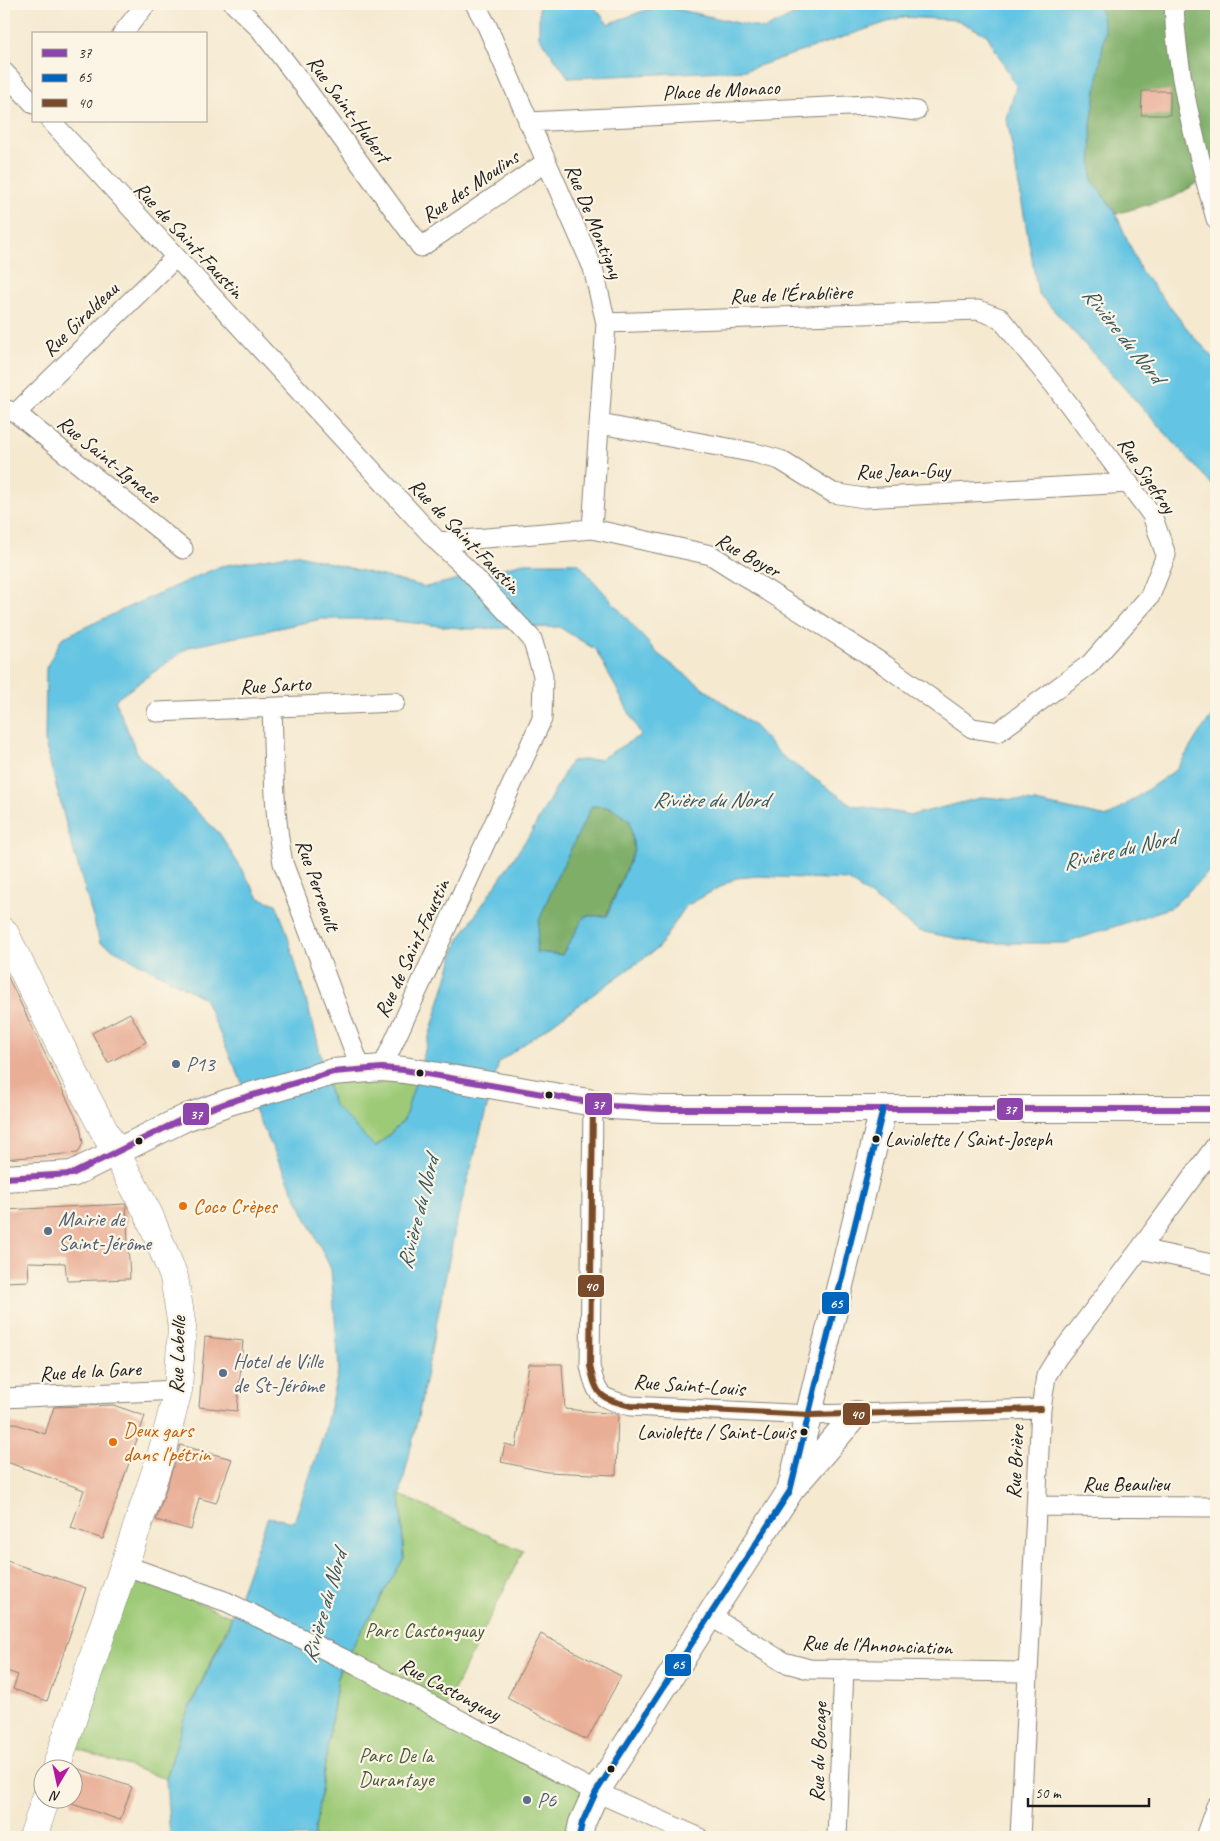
<svg xmlns="http://www.w3.org/2000/svg" width="1220" height="1841" viewBox="0 0 1220 1841" font-family="Caveat,sans-serif">
<style>
.green{fill:#9dca77;stroke:#5c734a}
.forest{fill:#7eae68;stroke:#4d6542}
.water{fill:#64c5e3;stroke:#407080;fill-rule:evenodd}
.building{fill:#e9ae96}
.lines{fill:none;stroke-linecap:round;stroke-linejoin:round}
.street-casing{stroke:#888276;stroke-width:21}
.secondary-casing{stroke:#888276;stroke-width:28}
.primary-casing{stroke:#888276;stroke-width:29}
.street{stroke:#fff;stroke-width:19}
.secondary{stroke:#fff;stroke-width:26}
.primary{stroke:#fff;stroke-width:28}
.bus-1-casing{stroke:#fcf5e5;stroke-width:10}
.bus-2-casing{stroke:#fcf5e5;stroke-width:10}
.bus-3-casing{stroke:#fcf5e5;stroke-width:10}
.bus-1{stroke:#8e44ad;stroke-width:6}
.bus-2{stroke:#0065bd;stroke-width:6}
.bus-3{stroke:#7a4b2a;stroke-width:6}
.service-dot{fill:#5c6f8a;stroke:#fcf5e5;stroke-width:2}
.bus-dot{fill:#1c1c1c;stroke:#fcf5e5;stroke-width:2}
.food-dot{fill:#e8710a;stroke:#fcf5e5;stroke-width:2}
.labels{text-anchor:middle;dominant-baseline:central;stroke-width:4.5;stroke-linejoin:round;paint-order:stroke}
.bus-label{font-size:20px;fill:#1c1c1c;stroke:#fcf5e5;text-anchor:start}
.street-label{font-size:21px;fill:#1c1c1c;stroke:#fcf5e5}
.service-label{font-size:21px;fill:#4e5e75;stroke:#fcf5e5;text-anchor:start}
.food-label{font-size:21px;fill:#c56008;stroke:#fcf5e5;text-anchor:start}
.park-label{font-size:21px;fill:#49593c;stroke:#fcf5e5}
.water-label{font-size:22px;font-style:italic;fill:#355762;stroke:#fcf5e5}
.line-badge{stroke:#fcf5e5;stroke-width:2}
.badge-label{font-size:14px;text-anchor:middle;font-weight:bold;fill:#fff}
</style>
<rect width="100%" height="100%" fill="#fcf5e5"/>
<filter id="ink" filterUnits="userSpaceOnUse"><feTurbulence type="fractalNoise" baseFrequency=".02" numOctaves="2"/><feDisplacementMap in="SourceGraphic" scale="10" xChannelSelector="R" yChannelSelector="G"/><feConvolveMatrix kernelMatrix="1 2 1 2 8 2 1 2 1" color-interpolation-filters="sRGB"/></filter>
<filter id="wash" filterUnits="userSpaceOnUse"><feTurbulence type="fractalNoise" baseFrequency=".0096" numOctaves="4" result="noise"/><feDisplacementMap in="SourceGraphic" scale="20" xChannelSelector="R" yChannelSelector="G"/><feGaussianBlur stdDeviation="1.12" result="paint"/><feColorMatrix in="noise" values="0 0 0 0 0 0 0 0 0 0 0 0 0 0 0 0 0 1.4 0 .05"/><feComposite in="paint" operator="in"/></filter>
<g filter="url(#wash)">
<rect width="100%" height="100%" fill="#f5e9d0"/>
<path class="green" d="M417,1078L404,1120L375,1148L334,1105L326,1081Z
M400,1495L523,1551L445,1708L348,1654L404,1558Z
M127,1572L232,1617L184,1719L166,1779L69,1746Z
M356,1665L596,1792L579,1837H314L339,1670Z"/>
<path class="forest" d="M1099,4H1216V172L1174,197L1116,214L1092,180L1091,124L1105,31Z
M592,806L610,807L630,821L634,850L606,916H585L562,955L536,952L539,921L556,879Z"/>
<path class="water" d="M539,4H592L608,24L659,5L765,29L814,4H1099L1105,31L1091,124L1092,180L1116,214L1141,271L1194,337L1216,360V489L1038,293L1007,119L1016,86L987,35L957,20L902,17L747,70L569,78L539,37Z
M295,554L426,587L524,563H578L658,654L754,726L782,756L852,805L912,815L984,797L1035,802L1108,817L1177,769L1199,733L1216,711V865L1172,907L1066,943H980L919,931L848,880L758,876L736,878L686,906L658,948L499,1062L456,1224L418,1417L400,1495L404,1558L339,1670L314,1837H170L166,1779L184,1719L225,1635L268,1517L294,1522L323,1437L339,1368L331,1269L252,1105L204,998L100,942L66,824L45,743L46,668L62,638L148,598L221,566ZM321,619H377L469,629L559,627L596,650L641,735L600,759L571,761L532,831L458,941L404,1120L376,1148L334,1105L326,1081L317,1039L285,927L276,904L259,898L220,834L138,755L115,700L189,647ZM592,806L610,807L630,821L634,850L607,916H585L562,955L536,952L539,921L556,879Z"/>
<g id="blocks">
<path class="building" d="M1142,91H1170V115H1141Z
M4,969L80,1126L83,1143L78,1153L4,1159Z
M130,1013L146,1042L108,1063L92,1033Z
M126,1204L130,1279L67,1281L65,1263L28,1262L29,1281L4,1282V1210Z
M205,1337L243,1341L237,1411L199,1407Z
M529,1364H562L565,1409L618,1414L616,1475L547,1472L501,1462L505,1444L516,1447Z
M113,1405L145,1416L103,1539L71,1528L84,1490L4,1461V1420L45,1434L54,1407Z
M180,1445L232,1459L216,1503L199,1498L191,1530L156,1520Z
M4,1560L86,1588L47,1701L13,1689L18,1675L4,1670Z
M541,1634L621,1676L587,1740L507,1698Z
M73,1767L132,1787L120,1820L72,1804Z"/>
</g>
</g>
<g filter="url(#ink)">
<use href="#blocks" fill-opacity="0" stroke="#888276" stroke-width="1"/>
<g class="lines">
<g class="street-casing">
<path id="street" d="M234,4L260,29L301,82L421,247L546,162
M475,4L487,26L593,268L606,323L592,529
M1174,4C1176,77 1197,148 1216,219
M122,34L146,4
M4,72L34,104
M51,121L438,542L465,567L532,639L543,675L542,719L382,1068
M528,122L869,105L916,111
M4,409L16,413L183,549
M16,413L175,258
M600,424L755,453L780,460L833,493L864,498L1129,483
M438,542L592,529L711,555L885,665L972,728L998,732L1090,664L1150,596L1166,555L1152,515L1055,386L1000,318L978,310L606,323
M272,707C274,759 273,812 283,863L361,1069
M157,712L395,702
M593,1102L590,1366C597,1397 600,1398 631,1406L810,1415L1041,1409
M1140,1249L1216,1265
M4,1398L178,1390
M1036,1506L1216,1507
M124,1565L227,1602L356,1665L596,1792L698,1837
M709,1615L783,1662L809,1669L1028,1672
M837,1837L844,1669
M1020,1837L1041,1409L1046,1376L1057,1358L1140,1249L1216,1145
M1205,1837L1216,1806"/>
</g>
<g class="secondary-casing">
<path id="secondary" d="M4,1178L72,1174L185,1118L229,1102L333,1072L382,1068L404,1070L611,1106L662,1109H1216
M793,1487L856,1414
M579,1837L582,1823L596,1792L790,1491L883,1109"/>
</g>
<g class="primary-casing">
<path id="primary" d="M4,932L81,1087L149,1215L174,1277L182,1327L178,1390L162,1453L56,1768
M33,1837L46,1798"/>
</g>
<use href="#street" class="street"/>
<use href="#secondary" class="secondary"/>
<use href="#primary" class="primary"/>
<g class="bus-1-casing">
<path id="bus-1" d="M4,1178L72,1174L185,1118L229,1102L333,1072L382,1068L404,1070L611,1106L662,1109H1216"/>
</g>
<g class="bus-2-casing">
<path id="bus-2" d="M579,1837L582,1823L596,1792L790,1491L883,1109"/>
</g>
<g class="bus-3-casing">
<path id="bus-3" d="M593,1102L590,1366C597,1397 600,1398 631,1406L810,1415L1041,1409"/>
</g>
<use href="#bus-1" class="bus-1"/>
<use href="#bus-2" class="bus-2"/>
<use href="#bus-3" class="bus-3"/>
</g>
</g>
<g class="service-dot">
<circle cx="176" cy="1064" r="5"/>
<circle cx="48" cy="1231" r="5"/>
<circle cx="223" cy="1373" r="5"/>
<circle cx="527" cy="1800" r="5"/>
</g>
<g class="bus-dot">
<circle cx="420" cy="1073" r="4.5"/>
<circle cx="549" cy="1095" r="4.5"/>
<circle cx="876" cy="1139" r="4.5"/>
<circle cx="139" cy="1141" r="4.5"/>
<circle cx="804" cy="1432" r="4.5"/>
<circle cx="611" cy="1769" r="4.5"/>
</g>
<g class="food-dot">
<circle cx="183" cy="1206" r="5"/>
<circle cx="113" cy="1442" r="5"/>
</g>
<g class="labels">
<g class="bus-label">
<text x="885" y="1139">Laviolette / Saint-Joseph</text>
<text x="795" y="1432" text-anchor="end">Laviolette / Saint-Louis</text>
</g>
<g class="street-label">
<text transform="translate(721 90) rotate(-3)">Place de Monaco</text>
<text transform="translate(349 109) rotate(54)">Rue Saint-Hubert</text>
<text transform="translate(470 186) rotate(-34)">Rue des Moulins</text>
<text transform="translate(594 221) rotate(68)">Rue De Montigny</text>
<text transform="translate(189 240) rotate(47)">Rue de Saint-Faustin</text>
<text transform="translate(791 294) rotate(-2)">Rue de l'Érablière</text>
<text transform="translate(80 319) rotate(-44)">Rue Giraldeau</text>
<text transform="translate(109 459) rotate(39)">Rue Saint-Ignace</text>
<text transform="translate(903 471) rotate(-1)">Rue Jean-Guy</text>
<text transform="translate(1147 475) rotate(56)">Rue Sigefroy</text>
<text transform="translate(465 536) rotate(46)">Rue de Saint-Faustin</text>
<text transform="translate(748 555) rotate(29)">Rue Boyer</text>
<text transform="translate(275 685) rotate(-3)">Rue Sarto</text>
<text transform="translate(318 885) rotate(71)">Rue Perreault</text>
<text transform="translate(412 948) rotate(-65)">Rue de Saint-Faustin</text>
<text transform="translate(177 1355) rotate(-88)">Rue Labelle</text>
<text transform="translate(90 1371) rotate(-3)">Rue de la Gare</text>
<text transform="translate(689 1385) rotate(4)">Rue Saint-Louis</text>
<text transform="translate(1015 1462) rotate(-87)">Rue Brière</text>
<text x="1126" y="1484">Rue Beaulieu</text>
<text transform="translate(877 1645) rotate(2)">Rue de l'Annonciation</text>
<text transform="translate(450 1689) rotate(28)">Rue Castonguay</text>
<text transform="translate(818 1752) rotate(-88)">Rue du Bocage</text>
</g>
<g class="service-label">
<text x="186" y="1064">P13</text>
<text x="58" y="1219">Mairie de<tspan x="58" dy="24">Saint-Jérôme</tspan></text>
<text x="233" y="1361">Hotel de Ville<tspan x="233" dy="24">de St-Jérôme</tspan></text>
<text x="537" y="1800">P6</text>
</g>
<g class="food-label">
<text x="193" y="1206">Coco Crèpes</text>
<text x="123" y="1430">Deux gars<tspan x="123" dy="24">dans l'pétrin</tspan></text>
</g>
<g class="park-label">
<text x="424" y="1630">Parc Castonguay</text>
<text x="396" y="1755">Parc De la<tspan x="396" dy="24">Durantaye</tspan></text>
</g>
<g class="water-label">
<text transform="translate(1123 335) rotate(51)">Rivière du Nord</text>
<text x="710" y="800">Rivière du Nord</text>
<text transform="translate(1119 850) rotate(-13)">Rivière du Nord</text>
<text transform="translate(418 1213) rotate(-76)">Rivière du Nord</text>
<text transform="translate(324 1607) rotate(-74)">Rivière du Nord</text>
</g>
</g>
<g class="line-badge">
<rect x="584" y="1092" width="29" height="24" rx="5" fill="#8e44ad"/>
<rect x="996" y="1097" width="28" height="24" rx="5" fill="#8e44ad"/>
<rect x="182" y="1102" width="28" height="24" rx="5" fill="#8e44ad"/>
<rect x="577" y="1274" width="28" height="24" rx="5" fill="#7a4b2a"/>
<rect x="821" y="1291" width="29" height="24" rx="5" fill="#0065bd"/>
<rect x="842" y="1402" width="29" height="24" rx="5" fill="#7a4b2a"/>
<rect x="664" y="1653" width="28" height="24" rx="5" fill="#0065bd"/>
</g>
<g class="badge-label">
<text x="598" y="1109">37</text>
<text x="1010" y="1114">37</text>
<text x="196" y="1119">37</text>
<text x="591" y="1291">40</text>
<text x="836" y="1308">65</text>
<text x="857" y="1419">40</text>
<text x="678" y="1669">65</text>
</g>
<rect width="1220" height="1841" fill="none" stroke="#fcf5e5" stroke-width="20"/>
<rect x="32" y="32" width="175" height="90" fill="#fcf5e5" stroke="#a29e95"/>
<rect x="42" y="49" width="25" height="8" fill="#8e44ad" stroke="#a29e95"/>
<text x="78" y="58" font-size="15" fill="#1c1c1c">37</text>
<rect x="42" y="74" width="25" height="8" fill="#0065bd" stroke="#a29e95"/>
<text x="78" y="82" font-size="15" fill="#1c1c1c">65</text>
<rect x="42" y="99" width="25" height="8" fill="#7a4b2a" stroke="#a29e95"/>
<text x="78" y="108" font-size="15" fill="#1c1c1c">40</text>
<g transform="translate(58 1784) rotate(189)"><circle r="24" fill="#fcf5e5" stroke="#a29e95"/>
<path d="M0-4L9 19L0 12L-9 19Z" fill="#b5179e"/>
<text y="-8" font-size="14" font-weight="bold" text-anchor="middle" fill="#1c1c1c">N</text>
</g>
<path d="M1028 1798v8h121v-8" fill="none" stroke="#1c1c1c" stroke-width="2.5"/>
<text x="1035" y="1798" font-size="15" fill="#1c1c1c" stroke="#fcf5e5" stroke-width="4" paint-order="stroke">50 m</text>
</svg>
